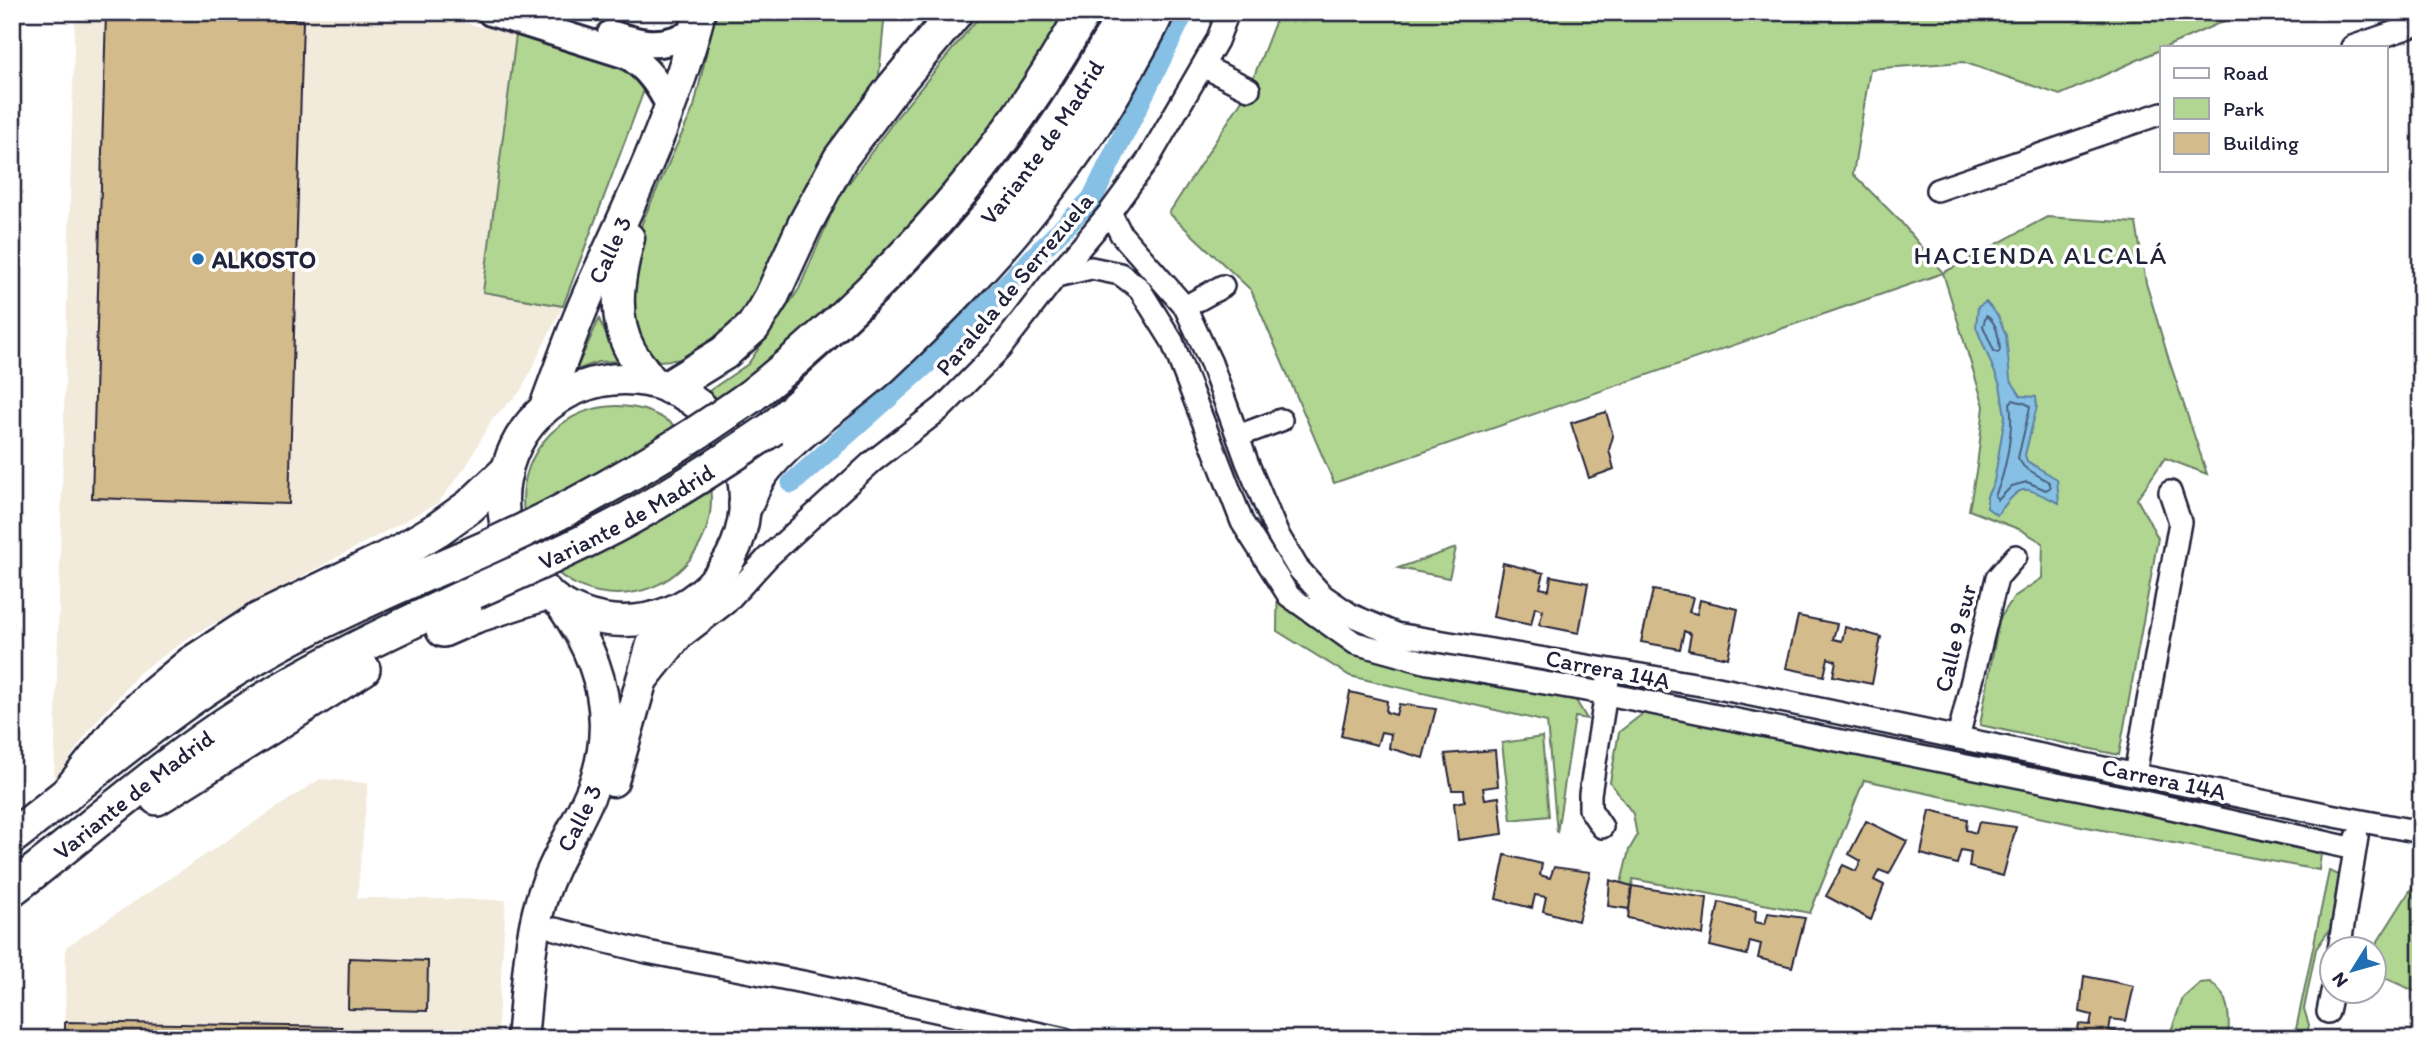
<svg xmlns="http://www.w3.org/2000/svg" width="2433" height="1051" viewBox="0 0 2433 1051" font-family="Itim,sans-serif">
<style>
.built{fill:#f2ebdc}
.green{fill:#b0d691;stroke:#697c66;stroke-width:2}
.water{fill:#86c0e5;stroke:#5e81a1;stroke-width:2}
.lines{fill:none;stroke-linecap:round;stroke-linejoin:round}
.shore{stroke:#4a617f;stroke-width:2}
.canal{stroke:#86c0e5;stroke-width:21}
.building{fill:#d4bb8b;stroke:#22223b;stroke-width:2}
.minor-casing{stroke:#22223b;stroke-width:26}
.tertiary-casing{stroke:#22223b;stroke-width:32}
.secondary-casing{stroke:#22223b;stroke-width:35}
.primary-casing{stroke:#22223b;stroke-width:38}
.minor{stroke:#fff;stroke-width:21}
.tertiary{stroke:#fff;stroke-width:26}
.secondary{stroke:#fff;stroke-width:30}
.primary{stroke:#fff;stroke-width:33}
.primary-bridge-casing{stroke:#22223b;stroke-width:38;stroke-linecap:butt}
.primary-bridge{stroke:#fff;stroke-width:33}
.poi-dot{fill:#1f6fb2;stroke:#fff;stroke-width:2.5}
.labels{text-anchor:middle;dominant-baseline:central;stroke-width:7;stroke-linejoin:round;paint-order:stroke}
.street-label{font-size:24px;fill:#22223b;stroke:#fff}
.poi-label{font-size:24px;font-weight:bold;fill:#22223b;stroke:#fff;text-anchor:start}
.neighbourhood-label{font-size:26px;letter-spacing:2px;fill:#22223b;stroke:#fff}
</style>
<rect width="100%" height="100%" fill="#fff"/>
<filter id="ink" filterUnits="userSpaceOnUse"><feTurbulence type="fractalNoise" baseFrequency=".0143" numOctaves="2"/><feDisplacementMap in="SourceGraphic" scale="14" xChannelSelector="R" yChannelSelector="G"/><feConvolveMatrix kernelMatrix="1 2 1 2 8 2 1 2 1" color-interpolation-filters="sRGB"/></filter>
<g filter="url(#ink)">
<path class="built" d="M75,12H419L516,35L483,292L563,306L520,392L492,419L467,465L438,503L193,635L140,672L90,729L54,781Z
M320,779L368,783L357,898L506,900L497,1039H65L66,947Z"/>
<path class="green" d="M716,12H885L878,85L850,115L761,288L728,329L708,347L686,359L659,361L640,343L628,318L626,268L644,218L694,107Z
M983,12H1066L1044,55L973,158L848,298L719,404L709,391L748,364L799,289L838,198L896,118Z
M1279,12H2244L2166,47H2162V49L2060,95L1963,62L1870,69L1853,174L1901,222L1943,273L2047,217L2136,223L2146,283L2169,360L2207,474L2165,458L2137,499L2158,538L2119,755L1980,725L1999,620L2014,597L2042,578L2043,543L2021,530L1969,510L1977,466L1984,406L1943,273L1334,483L1251,290L1169,213L1249,89Z
M516,35L623,61L639,75L643,93L563,306L483,292Z
M599,319L618,361L598,362L576,370Z
M523 500a94 94 0 1 1 188 0a94 94 0 1 1-188 0Z
M1456,548L1449,578L1398,568Z
M1278,571L1346,628L1402,650L1583,678L1575,699L1587,719L1575,717L1557,833L1547,722L1350,676L1277,631Z
M1648,694L2324,829L2319,870L2081,826L1864,780L1810,913L1633,879L1632,886L1621,883L1629,850L1637,836L1633,814L1610,782L1619,732L1645,712Z
M1542,737L1549,816L1511,820L1502,743Z
M2329,871L2339,875L2330,929L2316,949L2304,1009L2309,1025L2306,1039H2294Z
M2416,881L2421,882V994L2374,973L2373,949Z
M2210,982C2230,994 2230,1018 2228,1039H2168L2183,998L2200,983Z"/>
<path class="water" d="M1986,302L1998,316L2006,335L2010,379L2021,396L2036,397L2037,406L2025,455L2027,461L2057,479L2059,503C2021,486 2024,481 1997,515L1987,508V496L1994,482L2005,416L2000,385L1976,327L1978,307Z"/>
<g class="lines">
<path class="shore" d="M1986,316C1997,321 1999,338 2000,350L1998,353L1994,351L1983,326Z
M2013,400L2027,404L2030,407L2018,458L2024,467L2049,482L2051,487L2046,490L2027,482L2012,486L1998,500L1995,496C2006,473 2014,428 2010,403Z"/>
<path class="canal" d="M792,483L932,359L1092,199L1184,12"/>
</g>
<path class="building" d="M106,13L303,20L289,504L92,498Z
M1606,412L1613,436L1609,450L1614,469L1589,478L1571,423Z
M1503,563L1544,573L1540,588L1549,590L1551,576L1588,583L1579,633L1539,625L1543,610L1535,607L1531,625L1493,617Z
M1653,590L1693,597L1689,612L1697,614L1700,600L1738,609L1728,658L1688,650L1691,634L1684,631L1680,649L1641,642Z
M1798,616L1837,624L1833,639L1842,641L1845,627L1881,637L1872,684L1833,676L1836,661L1828,658L1824,676L1786,668Z
M1350,692L1387,701L1386,712L1396,715L1399,704L1436,709L1423,758L1389,748L1391,734L1381,732L1377,745L1341,736Z
M1495,750L1498,786L1483,788L1485,799L1499,797L1503,834L1458,840L1454,803L1465,801L1464,790H1452L1445,754Z
M1930,810L1967,819L1966,830L1976,833L1979,822L2016,827L2003,876L1969,867L1971,852L1961,850L1957,864L1921,854Z
M1866,821L1907,841L1889,874L1879,870L1874,880L1884,885L1871,920L1826,896L1843,865L1856,871L1861,861L1849,854Z
M1505,855L1542,864L1540,875L1550,878L1554,867L1590,872L1578,921L1543,911L1546,897L1535,895L1532,908L1496,899Z
M1610,880L1632,886L1629,909L1608,906Z
M1632,886L1707,898L1703,935L1628,918Z
M1719,902L1756,911L1755,922L1765,924L1768,913L1805,918L1792,967L1758,958L1761,944L1750,941L1747,955L1710,946Z
M349,958L428,961L427,1011L348,1009Z
M2084,976L2134,986L2126,1021L2111,1019L2109,1030L2123,1033L2122,1039H2076L2079,1024L2090,1025L2092,1015L2080,1012Z
M65,1022L342,1027V1039H65Z"/>
<g class="lines">
<g class="minor-casing">
<path id="minor" d="M2352,47L2421,23
M1203,66L1249,89
M1937,190L2162,113
M1110,212L1121,234L1185,307L1211,363L1247,462L1277,533L1297,567L1322,595L1351,615L1396,634L1713,687L2335,816L2421,832
M1056,276L1091,268L1120,274L1139,288L1172,341L1242,522L1289,596L1355,643L1428,663L1597,692L2126,798L2355,849
M1185,307L1223,286
M1238,436L1281,420
M646,682L682,637L726,603L768,557L872,462L943,407L999,350L1056,276L1110,212L1148,160L1217,41L1228,12
M1958,738L1997,578L2016,556
M2135,774L2180,522L2170,492
M1602,827L1590,809V794L1608,680
M555,929L647,952L803,982L1064,1039
M2339,950L2357,837
M2328,1012L2332,992"/>
</g>
<g class="tertiary-casing">
<path id="tertiary" d="M491,12L627,55C648,68 659,85 670,106
M611,34C644,45 661,48 693,33"/>
</g>
<g class="secondary-casing">
<g id="secondary">
<path d="M629,238C620,274 611,315 630,350C636,361 645,371 652,381"/>
<circle cx="624" cy="500" r="121"/>
<path id="s1" d="M545,407C561,365 575,322 594,282C635,194 676,106 700,12"/>
<path d="M613,781L652,644L675,611"/>
<path id="s2" d="M522,1039C527,994 528,945 541,901C553,860 579,824 594,785C618,719 601,659 561,604"/>
</g>
</g>
<g class="primary-casing">
<g id="primary">
<path d="M669,387L724,353L753,327L771,298L805,224L840,159L892,89L956,12"/>
<path d="M751,396C884,290 1001,162 1084,12"/>
<path id="s3" d="M773,428C827,380 882,332 932,279C1008,200 1074,109 1125,12"/>
<path d="M746,504C750,495 754,484 760,475C790,434 845,401 883,366C977,278 1068,179 1130,64C1139,47 1150,30 1157,12"/>
<path d="M443,630L475,616L546,593"/>
<path d="M66,795L118,730L151,697L192,663L258,620L401,551L438,529L470,506L505,473"/>
<path d="M157,798L363,669"/>
<path d="M12,837C71,791 128,743 189,700C269,643 362,601 452,563"/>
<path id="s4" d="M12,889C89,830 162,764 244,712C317,665 395,629 474,592"/>
</g>
</g>
<use href="#minor" class="minor"/>
<use href="#tertiary" class="tertiary"/>
<use href="#secondary" class="secondary"/>
<use href="#primary" class="primary"/>
<g class="primary-bridge-casing">
<g id="primary-bridge">
<path d="M452,563C560,517 655,464 751,396"/>
<path id="s5" d="M474,592C526,569 578,546 628,519C678,491 726,460 773,428"/>
</g>
</g>
<use href="#primary-bridge" class="primary-bridge"/>
</g>
</g>
<circle class="poi-dot" cx="198" cy="259" r="7"/>
<g class="labels">
<g class="street-label">
<text stroke="none"><textPath href="#s3" startOffset="394">Variante de Madrid</textPath></text>
<text stroke="none"><textPath href="#s1" startOffset="170">Calle 3</textPath></text>
<text transform="translate(1014 284) rotate(-50)">Paralela de Serrezuela</text>
<text stroke="none"><textPath href="#s5" startOffset="170">Variante de Madrid</textPath></text>
<text transform="translate(1955 638) rotate(-76)">Calle 9 sur</text>
<text transform="translate(1608 669) rotate(11)">Carrera 14A</text>
<text transform="translate(2164 779) rotate(12)">Carrera 14A</text>
<text stroke="none"><textPath href="#s4" startOffset="154">Variante de Madrid</textPath></text>
<text stroke="none"><textPath href="#s2" startOffset="231">Calle 3</textPath></text>
</g>
<g class="poi-label">
<text x="212" y="259">ALKOSTO</text>
</g>
<g class="neighbourhood-label">
<text x="2041" y="255">HACIENDA ALCALÁ</text>
</g>
</g>
<rect width="2433" height="1051" fill="none" stroke="#fff" stroke-width="42"/>
<rect x="21" y="21" width="2391" height="1009" fill="none" stroke="#22223b" stroke-width="2.5" filter="url(#ink)"/>
<rect x="2160" y="46" width="228" height="126" fill="#ffffff" stroke="#a7a7b1" stroke-width="2"/>
<rect x="2174" y="68" width="35" height="10" fill="#ffffff" stroke="#a7a7b1" stroke-width="2"/>
<text x="2223" y="80" font-size="21" fill="#22223b">Road</text>
<rect x="2174" y="98" width="35" height="21" fill="#b0d691" stroke="#a7a7b1" stroke-width="2"/>
<text x="2223" y="116" font-size="21" fill="#22223b">Park</text>
<rect x="2174" y="133" width="35" height="21" fill="#d4bb8b" stroke="#a7a7b1" stroke-width="2"/>
<text x="2223" y="150" font-size="21" fill="#22223b">Building</text>
<g transform="translate(2353 970) rotate(233)"><circle r="33" fill="#ffffff" stroke="#a7a7b1" stroke-width="2"/>
<path d="M0-5L12 26L0 18L-12 26Z" fill="#1f6fb2"/>
<text y="-10" font-size="19" font-weight="bold" text-anchor="middle" fill="#22223b">N</text>
</g>
</svg>
